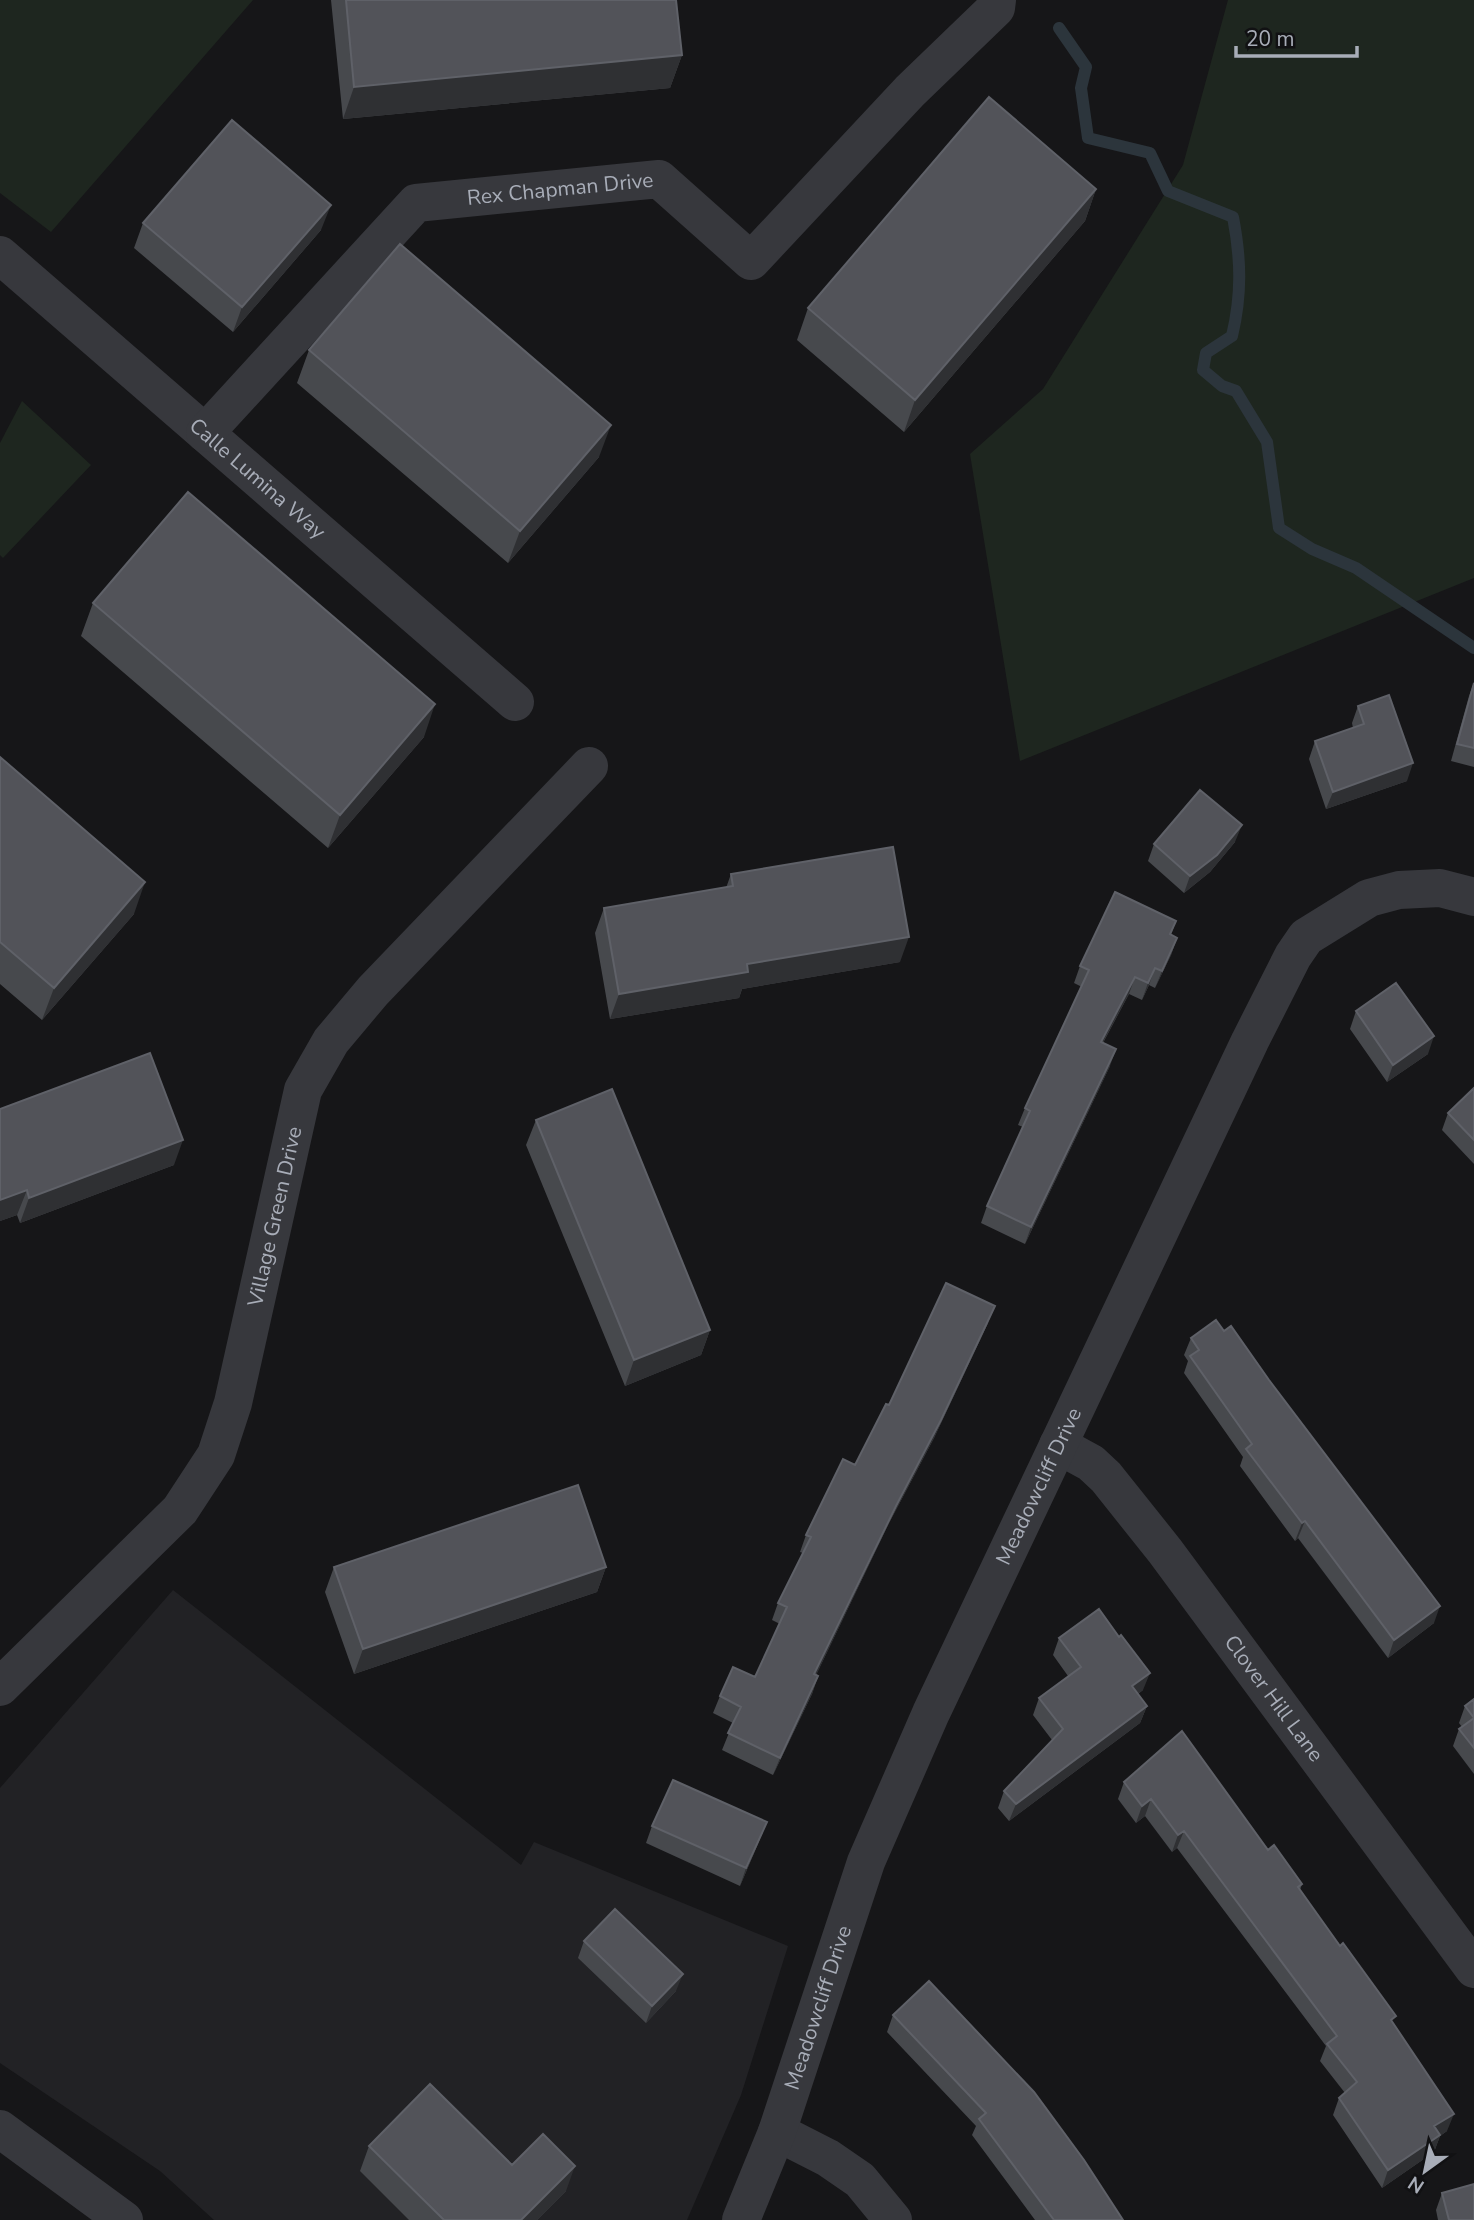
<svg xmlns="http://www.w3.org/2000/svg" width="1474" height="2220" viewBox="0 0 1474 2220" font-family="'Nunito Sans',sans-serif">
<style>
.built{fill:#222225}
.green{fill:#1e261f}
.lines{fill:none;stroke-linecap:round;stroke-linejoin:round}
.stream{stroke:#2c353c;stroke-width:12}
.minor{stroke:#37383d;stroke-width:38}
.wall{fill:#47494d}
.shaded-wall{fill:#2f3033}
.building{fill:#525359;stroke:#5f6168;stroke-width:2}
.labels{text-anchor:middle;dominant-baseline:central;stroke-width:7;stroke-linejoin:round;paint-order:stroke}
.street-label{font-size:21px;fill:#a8adb8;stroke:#111113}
</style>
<rect width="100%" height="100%" fill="#161618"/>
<path class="built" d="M173,1590L521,1865L534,1842L788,1946L741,2095L687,2220H214L160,2171L0,2063V1788Z"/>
<path class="green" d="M0,0H253L51,232L0,193Z
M1228,0H1474V578L1020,761L970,454L1043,389L1183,165Z
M22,401L91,465L3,558L0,555V443Z"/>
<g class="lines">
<path class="stream" d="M1059,28L1086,67L1081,88L1088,138L1150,153L1168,191L1233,217C1241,259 1242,294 1232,336L1206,353L1203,370L1222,386L1236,391L1267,442L1279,528L1312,549L1356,568L1474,648"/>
<g class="minor">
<path id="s1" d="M0,255L515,702"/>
<path id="s2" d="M205,433L416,203L659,179L751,261L910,91L996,8L997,0"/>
<path id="s3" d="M1058,1445L1091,1463L1106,1477L1165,1551L1474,1969"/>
<path id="s4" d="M0,1687L180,1510L216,1455L233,1403L303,1090L331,1041L373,991L589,766"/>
<path d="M0,2129L124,2220"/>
<path d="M777,2132L828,2158L860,2180L893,2220"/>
<path id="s5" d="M741,2220L777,2132L866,1862L931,1713L1250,1041L1293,956L1306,937L1369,898L1399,890L1440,888L1474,897"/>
</g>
</g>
<path class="wall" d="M331,0H676L682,55L670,88L343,119Z
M1096,189L1085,221L904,432L797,340L808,308Z
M143,223L321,230L233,332L134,248Z
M309,350L599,457L508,563L297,383Z
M93,603L424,737L328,848L81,636Z
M1474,682V767L1451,761L1469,696Z
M1358,706L1407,781L1326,809L1309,759L1315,741L1353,728L1352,723Z
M0,757L134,914L42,1020L0,984Z
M1235,842L1210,872L1184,893L1148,861L1154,844Z
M731,874L900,962L742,989L739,998L610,1019L595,933L604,908L726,888Z
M1176,921L1171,935L1177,938L1171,955L1155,988L1149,985L1142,1000L1129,994L1103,1043L1110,1066L1025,1244L981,1223L987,1206L1023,1127L1018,1125L1025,1108L1082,987L1074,983L1080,966Z
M1356,1011L1428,1054L1387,1082L1350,1029Z
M1474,1088V1164L1442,1130L1448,1113Z
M0,1109L174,1165L20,1223L17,1215L0,1221Z
M536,1120L710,1330L701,1355L625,1386L526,1145Z
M988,1323L934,1438L889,1523L816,1675L818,1676L812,1694L773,1775L722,1750L733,1723L713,1713L720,1696L755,1677L780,1624L772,1620L778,1603L803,1553L800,1552L806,1535L855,1465L889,1405Z
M1191,1338L1434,1623L1388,1658L1298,1538L1295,1541L1240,1466L1243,1457L1184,1373L1188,1361L1184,1355Z
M334,1567H606L597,1592L354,1674L325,1592Z
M1059,1638L1143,1690L1138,1694L1147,1706L1140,1723L1009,1821L998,1808L1004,1791L1052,1740L1033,1715L1039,1698L1068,1676L1053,1655Z
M1474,1699V1774L1453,1746L1459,1729L1462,1727L1459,1723L1465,1706Z
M1124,1782L1268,1850L1302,1884L1300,1890L1393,2023L1447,2131L1440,2136L1434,2152L1382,2188L1333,2115L1339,2098L1345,2093L1320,2061L1326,2046L1177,1848L1172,1852L1145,1816L1136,1823L1118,1799Z
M652,1826L760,1839L740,1886L646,1843Z
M584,1941L676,1991L646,2023L578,1958Z
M893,2015L1123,2220H1035L972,2135L976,2126L887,2032Z
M369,2146L512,2165L566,2191L537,2220H409L360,2171Z
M1442,2193L1474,2220H1438L1436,2210Z"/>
<path class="shaded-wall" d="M682,55L670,88L343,119L354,87Z
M1096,189L1085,221L904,432L915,400Z
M331,205L321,230L233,332L242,307Z
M611,425L599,457L508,563L520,531Z
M435,704L424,737L328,848L340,815Z
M1413,763L1407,781L1326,809L1333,792Z
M1242,825L1235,842L1210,872L1184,893L1190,876Z
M145,882L134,914L42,1020L54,988Z
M909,937L900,962L742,989L739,998L610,1019L619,994L747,964Z
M1177,938L1171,955L1155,988L1162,971Z
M1155,968L1149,985L1142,1000L1148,983Z
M1135,977L1129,994L1094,1059L1101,1042Z
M1434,1036L1428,1054L1387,1082L1393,1065Z
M1116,1049L1110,1066L1025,1244L1031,1227Z
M183,1140L174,1165L20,1223L29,1198Z
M27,1190L17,1215L0,1221V1200Z
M995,1306L988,1323L934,1438L889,1523L808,1692L814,1674Z
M710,1330L701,1355L625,1386L634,1360Z
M1305,1521L1298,1538L1295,1541L1302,1523Z
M606,1567L597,1592L354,1674L363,1649Z
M1440,1606L1434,1623L1388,1658L1394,1640Z
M1150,1673L1143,1690L1126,1703L1132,1686Z
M818,1676L812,1694L773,1775L780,1758Z
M1147,1706L1140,1723L1009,1821L1016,1804Z
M1151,1799L1145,1816L1136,1823L1142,1806Z
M767,1822L760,1839L740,1886L746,1868Z
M1184,1831L1177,1848L1172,1852L1178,1835Z
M683,1974L676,1991L646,2023L652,2006Z
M1454,2114L1447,2131L1440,2136L1434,2152L1382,2188L1388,2170L1434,2126Z
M575,2166L566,2191L537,2220H521Z"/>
<path class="building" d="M346,0H676L682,55L354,87Z
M989,97L1096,189L915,400L808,308Z
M232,120L331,205L242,307L143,223Z
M400,244L611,425L520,531L309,350Z
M188,492L435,704L340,815L93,603Z
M1474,683V748L1457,744Z
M1389,695L1413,763L1333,792L1315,741L1364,724L1358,706Z
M0,757L145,882L54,988L0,942Z
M1200,790L1242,825L1217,855L1190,876L1154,844Z
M893,847L909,937L747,964L748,972L619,994L604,908L733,886L731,874Z
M1115,892L1176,921L1170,934L1177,938L1162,971L1155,968L1148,983L1135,977L1101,1042L1116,1049L1031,1227L987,1206L1030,1111L1025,1108L1089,970L1080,966Z
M1396,983L1434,1036L1393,1065L1356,1011Z
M150,1053L183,1140L29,1198L27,1190L0,1200V1109Z
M1474,1088V1140L1448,1113Z
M612,1089L710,1330L634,1360L536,1120Z
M946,1283L995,1306L941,1420L896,1506L814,1674L818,1676L780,1758L728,1733L741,1707L720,1696L733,1667L755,1677L787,1607L778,1603L811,1537L806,1535L843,1459L855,1465L886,1404L889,1405Z
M1216,1320L1224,1331L1231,1326L1269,1380L1440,1606L1394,1640L1305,1521L1302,1523L1246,1449L1252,1444L1190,1356L1199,1350L1191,1338Z
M578,1485L606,1567L363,1649L334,1567Z
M1099,1609L1119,1637L1121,1635L1150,1673L1132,1686L1147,1706L1016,1804L1004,1791L1063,1729L1039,1698L1081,1667L1059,1638Z
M1474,1699V1748L1459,1729L1474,1718L1465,1706Z
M1182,1731L1268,1850L1274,1845L1302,1884L1298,1887L1340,1946L1343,1943L1396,2016L1391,2020L1454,2114L1434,2126L1440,2135L1388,2170L1339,2098L1357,2082L1327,2044L1337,2036L1184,1831L1178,1835L1151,1799L1142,1806L1124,1782Z
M673,1780L767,1822L746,1868L652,1826Z
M615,1909L683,1974L652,2006L584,1941Z
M929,1981L1034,2092L1084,2160L1123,2220H1054L979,2119L986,2113L893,2015Z
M430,2084L512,2165L543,2134L575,2166L521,2220H444L369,2146Z
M1474,2184V2220H1449L1442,2193Z"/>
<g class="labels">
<g class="street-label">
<text stroke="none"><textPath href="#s2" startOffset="457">Rex Chapman Drive</textPath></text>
<text stroke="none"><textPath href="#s1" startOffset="341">Calle Lumina Way</textPath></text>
<text stroke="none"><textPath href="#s4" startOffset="564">Village Green Drive</textPath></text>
<text stroke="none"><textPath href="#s5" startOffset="793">Meadowcliff Drive</textPath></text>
<text stroke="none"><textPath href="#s3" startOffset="336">Clover Hill Lane</textPath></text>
<text stroke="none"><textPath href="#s5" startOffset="226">Meadowcliff Drive</textPath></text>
</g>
</g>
<g transform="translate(1425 2171) rotate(213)" stroke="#111113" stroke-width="5" paint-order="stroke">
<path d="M0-5L12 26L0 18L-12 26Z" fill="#a8adb8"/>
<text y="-10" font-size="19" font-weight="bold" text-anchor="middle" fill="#a8adb8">N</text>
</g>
<path d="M1236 46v10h121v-10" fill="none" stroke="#a8adb8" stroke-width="3.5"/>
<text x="1246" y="46" font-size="21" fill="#a8adb8" stroke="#111113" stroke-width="5" paint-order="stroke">20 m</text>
</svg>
